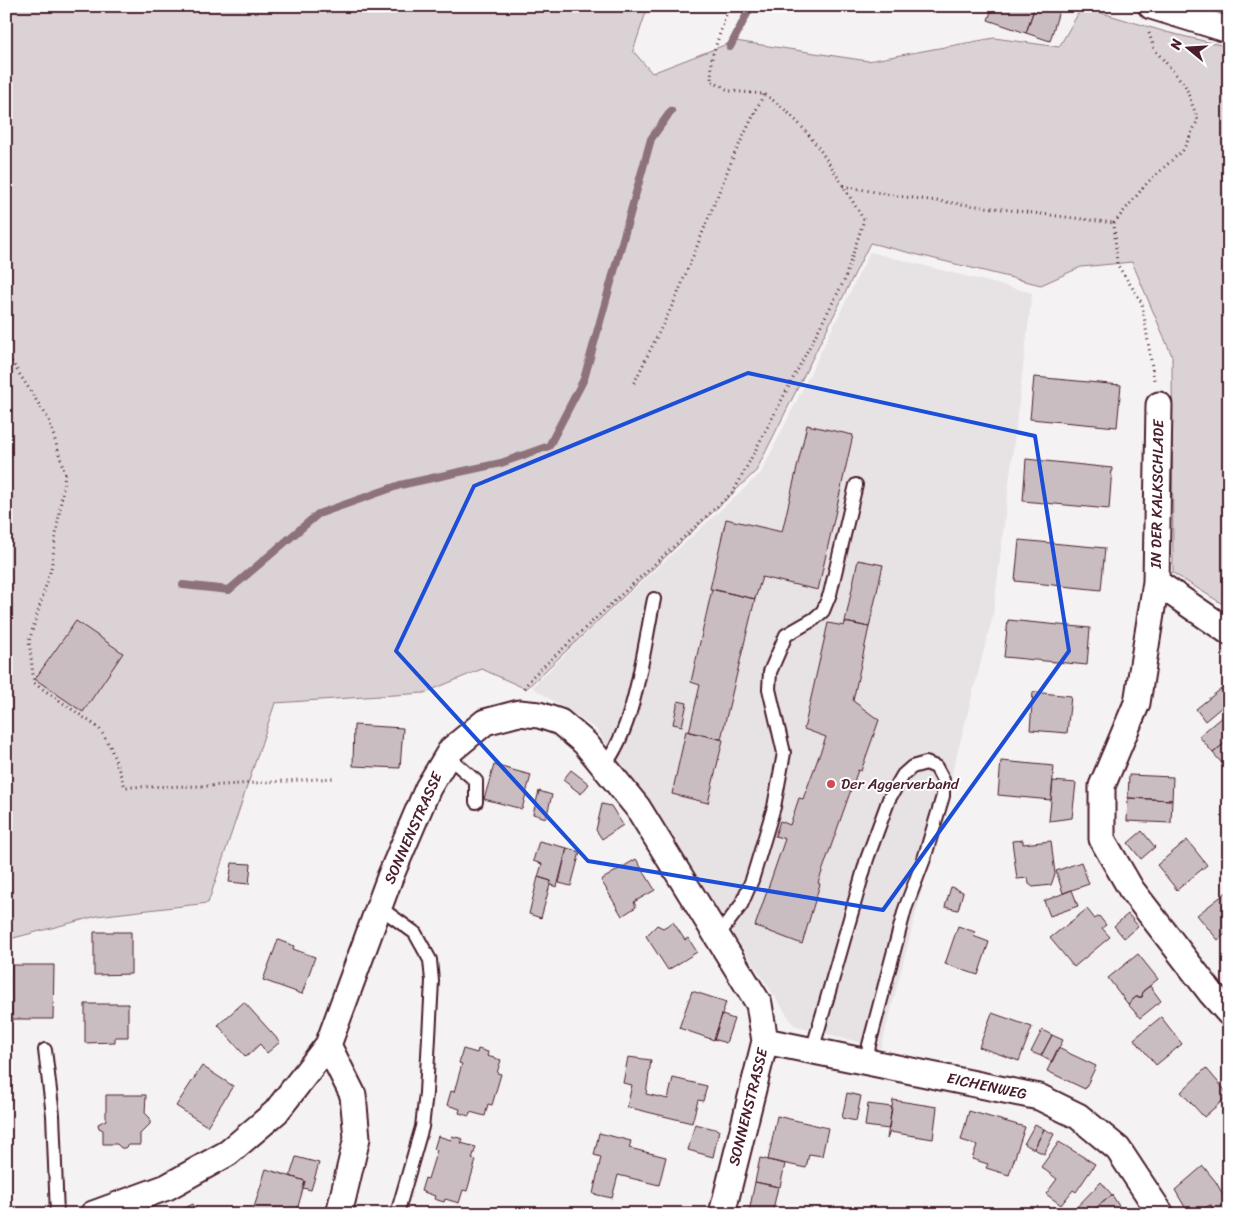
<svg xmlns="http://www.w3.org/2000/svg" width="1235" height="1220" viewBox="0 0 1235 1220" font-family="Sriracha,sans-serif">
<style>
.built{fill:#e7e2e3}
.green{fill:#dbd2d5;stroke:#927880}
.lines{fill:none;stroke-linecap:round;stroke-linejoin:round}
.stream{stroke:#8d727a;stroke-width:8}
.building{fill:#cabdc1;stroke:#4a1f2b}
.lane-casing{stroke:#4a1f2b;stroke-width:16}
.street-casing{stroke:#4a1f2b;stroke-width:29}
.path{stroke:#4a1f2b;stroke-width:3;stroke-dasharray:1 4;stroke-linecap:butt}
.lane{stroke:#fff;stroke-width:12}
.street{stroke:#fff;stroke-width:25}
.marked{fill:none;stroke:#1d4ed8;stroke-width:4;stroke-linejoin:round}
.poi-dot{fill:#d1495b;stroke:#fff;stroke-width:2}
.labels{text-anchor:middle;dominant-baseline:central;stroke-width:4;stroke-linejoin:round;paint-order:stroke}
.street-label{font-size:15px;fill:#4a1f2b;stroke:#fff}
.poi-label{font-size:15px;fill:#4a1f2b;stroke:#fff;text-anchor:start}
</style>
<rect width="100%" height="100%" fill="#f4f2f2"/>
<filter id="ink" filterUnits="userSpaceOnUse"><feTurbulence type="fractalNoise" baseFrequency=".02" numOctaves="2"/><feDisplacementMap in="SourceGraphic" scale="10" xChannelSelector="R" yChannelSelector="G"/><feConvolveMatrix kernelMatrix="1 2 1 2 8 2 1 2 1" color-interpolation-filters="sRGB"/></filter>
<g filter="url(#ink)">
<path class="built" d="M870,252L1032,293L993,615L881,1048L794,1025L596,729L532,687L596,624L761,473Z"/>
<path class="green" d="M6,6H648L633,51L652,73L735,41L868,61L994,38L1059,47L1082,7L1166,32L1229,47V608L1173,573L1172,356L1132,262L1081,267L1041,285L870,243L756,471L526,689L482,669L424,693L275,703L208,903L97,916L6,940Z"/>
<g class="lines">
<path class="stream" d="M730,47L751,6
M183,585L229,590L318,514L400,485L501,463L549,446L584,379L651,139L671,111"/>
</g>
<path class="building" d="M993,6H1035L1026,33L988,20Z
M1035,6H1046L1059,11L1050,41L1026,33Z
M1034,377L1121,385L1117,427L1030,419Z
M807,425L853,435L818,590L762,577L755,599L710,589L726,519L782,532Z
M1026,459L1112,468L1109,509L1023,501Z
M1019,540L1105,548L1101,590L1015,581Z
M858,560L883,565L869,627L845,622Z
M712,589L755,599L721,739L689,732L700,685L691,682Z
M1008,620L1090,628L1087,665L1004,657Z
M76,621L123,653L83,712L35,679Z
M845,622L869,627L853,701L879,720L861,771L858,770L818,883L820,884L802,944L755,926L785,839L775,836L780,821L790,825L799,798L803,799L826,737L804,729L828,623L844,626Z
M1221,689L1229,701L1205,721L1196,709Z
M1033,692L1071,696L1067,733L1030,730Z
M678,701L687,703L682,726L673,724Z
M1229,711V739L1213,753L1199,736Z
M354,725L403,728L400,768L353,766Z
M686,731L723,740L708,803L672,794Z
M1229,739V768L1227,769L1213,753Z
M1001,761L1054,766L1051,800L998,795Z
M494,765L531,775L522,809L484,799Z
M571,770L589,784L581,794L563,780Z
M1129,775L1173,777L1172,800L1128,798Z
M1053,781L1076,783L1072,818L1049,821Z
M539,791L552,795L546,818L533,814Z
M1128,798L1172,800L1171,823L1127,821Z
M602,804L611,806L623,825L602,839L596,830Z
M1142,831L1155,847L1141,859L1128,843Z
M1023,840V844L1051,841L1055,874L1051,885L1033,887L1029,884L1028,878L1017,879L1012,841Z
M1187,840L1207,865L1177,890L1157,865Z
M539,841L567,848L557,887L550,885L551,881L538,877L542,864L533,861Z
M567,848L580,852L571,886L559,883Z
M636,859L655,890L634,902L636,907L622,916L601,880Z
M1081,862L1089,884L1063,893L1056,871Z
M232,863L251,864L249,884L229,882Z
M538,877L551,881L541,918L529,914Z
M951,887L963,892L958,910L945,907Z
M1072,890L1078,906L1050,916L1044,901Z
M1228,891L1229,931L1218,940L1197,915Z
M1087,909L1095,919L1099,916L1106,925L1102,928L1110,937L1074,967L1050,938Z
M1128,914L1138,926L1124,938L1114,926Z
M673,922L685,940L688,938L697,952L668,970L646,936L657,925L663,928Z
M958,926L975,932L973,936L989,942L978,975L945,964Z
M94,932H131V974L94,975Z
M278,940L294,946L293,949L315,957L302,994L263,980Z
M1138,954L1158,979L1143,991L1142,997H1136L1128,1004L1108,978Z
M12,965H54L53,1019H12Z
M6,975H9L8,1029H6Z
M1150,986L1161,1001L1140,1018L1128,1004L1136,997H1142L1143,991Z
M692,991L726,1002L714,1040L679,1028Z
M244,1002L280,1042L267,1053L260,1044L246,1057L218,1025Z
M85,1004H128V1037H115V1042L85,1043Z
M992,1013L1032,1027L1019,1061L979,1047Z
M722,1015L734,1019L726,1043L714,1039Z
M1161,1017L1182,1044L1156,1065L1134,1039Z
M1042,1030L1052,1035L1041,1056L1031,1052Z
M1052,1035L1063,1040L1052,1062L1041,1056Z
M1058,1048L1096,1066L1085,1089L1047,1071Z
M463,1049L477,1053L478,1049L488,1052L487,1056L501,1060L497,1073L501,1074L492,1105L488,1104L485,1116L470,1112L469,1116L459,1113L460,1109L447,1105L451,1091L454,1092L462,1064L459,1063Z
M628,1057L651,1060L646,1094L668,1099L673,1078L707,1086L703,1101L698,1100L692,1123L627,1107L632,1085L623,1083Z
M202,1066L233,1086L207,1126L176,1106Z
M1206,1068L1229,1095L1204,1117L1181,1092Z
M847,1093L861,1096L856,1121L842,1118Z
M106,1095H146L145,1113L150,1118V1124L140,1134V1145H129L126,1148H121L117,1144H103V1130L99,1128L98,1124L106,1120Z
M893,1100L937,1107L933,1139L890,1132L887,1139Z
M6,1102L8,1155H6Z
M868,1104L892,1107L889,1129L865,1126Z
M969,1111L1025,1127L1009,1175L986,1168L988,1164L972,1159L977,1145L961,1140Z
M777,1116L828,1128L822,1156L809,1154L806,1168L768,1160Z
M695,1124L719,1130L713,1157L688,1150Z
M1035,1124L1044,1129L1034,1149L1024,1144Z
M1044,1129L1054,1134L1044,1154L1034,1149Z
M599,1133L631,1141L629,1148L666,1157L659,1185L618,1175L612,1198L593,1194L601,1157L594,1155Z
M438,1136L451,1140L452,1136L463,1139L461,1143L476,1147L472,1159L476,1160L467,1191L463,1190L459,1203L445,1199L444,1202L434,1199L435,1196L421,1191L425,1178L428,1179L437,1150L434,1149Z
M1059,1142L1095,1164L1076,1192L1073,1190L1061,1205L1046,1194L1057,1179L1041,1167Z
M296,1157L319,1163L311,1190L303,1188L305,1181L290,1176Z
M760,1158L785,1164L780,1187L755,1182Z
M1203,1166L1216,1182L1229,1206V1214H1215L1211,1205L1189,1214L1175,1190Z
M266,1169L305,1181L296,1214H252Z
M755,1182L778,1187L772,1214L749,1212Z
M1101,1182L1112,1195L1088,1214H1070Z
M1112,1195L1124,1214H1088Z
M193,1204L198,1214H172Z
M1211,1205L1215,1214H1192Z"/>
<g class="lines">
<g class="lane-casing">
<path id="lane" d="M447,756L476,781V802
M604,766C636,725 643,650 654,599
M379,907L415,933L430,960L432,981L426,1093L422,1127L397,1214
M717,937L741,905L752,880L774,807L784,753L769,689L770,672L786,635L814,619L823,611L830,594L856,485
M45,1050L53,1115L57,1214
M812,1051L867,859L889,799L903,775L912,767L926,763L936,767L943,780V796L924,859L905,909L869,1045L867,1062"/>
</g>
<g class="street-casing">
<path id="street" d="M1151,6L1229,30
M1156,582L1159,405
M1229,632L1156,582L1137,703L1102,786V839L1131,889L1211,993L1229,1013
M765,1041L1039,1097L1078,1116L1118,1149L1161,1214
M328,1045L353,1095L357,1138L339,1214
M93,1214L167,1187L228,1153L276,1112L328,1045L390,877L428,788L451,750L485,722L519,713L539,715L560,722L585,743L638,808L759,1004L765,1041L722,1214"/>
</g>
<path class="path" d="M1149,33L1154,49L1185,85L1198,120L1183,150L1148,182L1114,223L1117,264L1142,303L1154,380
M843,186L897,196L1114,223
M6,353L49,420L65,474L51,569L29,641L34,683L99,728L110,746L125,787L207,786L334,778
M634,383L676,298L734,155L764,94L730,91L711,81L712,57L729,6
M524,688L533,676L734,491L844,281L864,220C835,174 811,124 764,94"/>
<use href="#lane" class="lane"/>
<use href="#street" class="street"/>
</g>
</g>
<path class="marked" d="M748,373L1035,436L1069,651L883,910L588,861L396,651L474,486Z"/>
<circle class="poi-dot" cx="831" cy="784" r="5"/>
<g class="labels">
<g class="street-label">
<text transform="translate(1157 494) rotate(-89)">IN DER KALKSCHLADE</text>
<text transform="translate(413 828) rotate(-66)">SONNENSTRASSE</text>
<text transform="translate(987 1086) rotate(12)">EICHENWEG</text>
<text transform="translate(748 1107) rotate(-76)">SONNENSTRASSE</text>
</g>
<g class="poi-label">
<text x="841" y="784">Der Aggerverband</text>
</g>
</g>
<rect width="1235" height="1220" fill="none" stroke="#fff" stroke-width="25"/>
<rect x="12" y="12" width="1210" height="1195" fill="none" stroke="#4a1f2b" stroke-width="2" filter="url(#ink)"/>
<g transform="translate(1188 48) rotate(288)" stroke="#ffffff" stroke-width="4" paint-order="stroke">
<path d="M0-4L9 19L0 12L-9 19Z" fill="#4a1f2b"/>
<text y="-8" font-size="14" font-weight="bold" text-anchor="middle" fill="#4a1f2b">N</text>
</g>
</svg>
